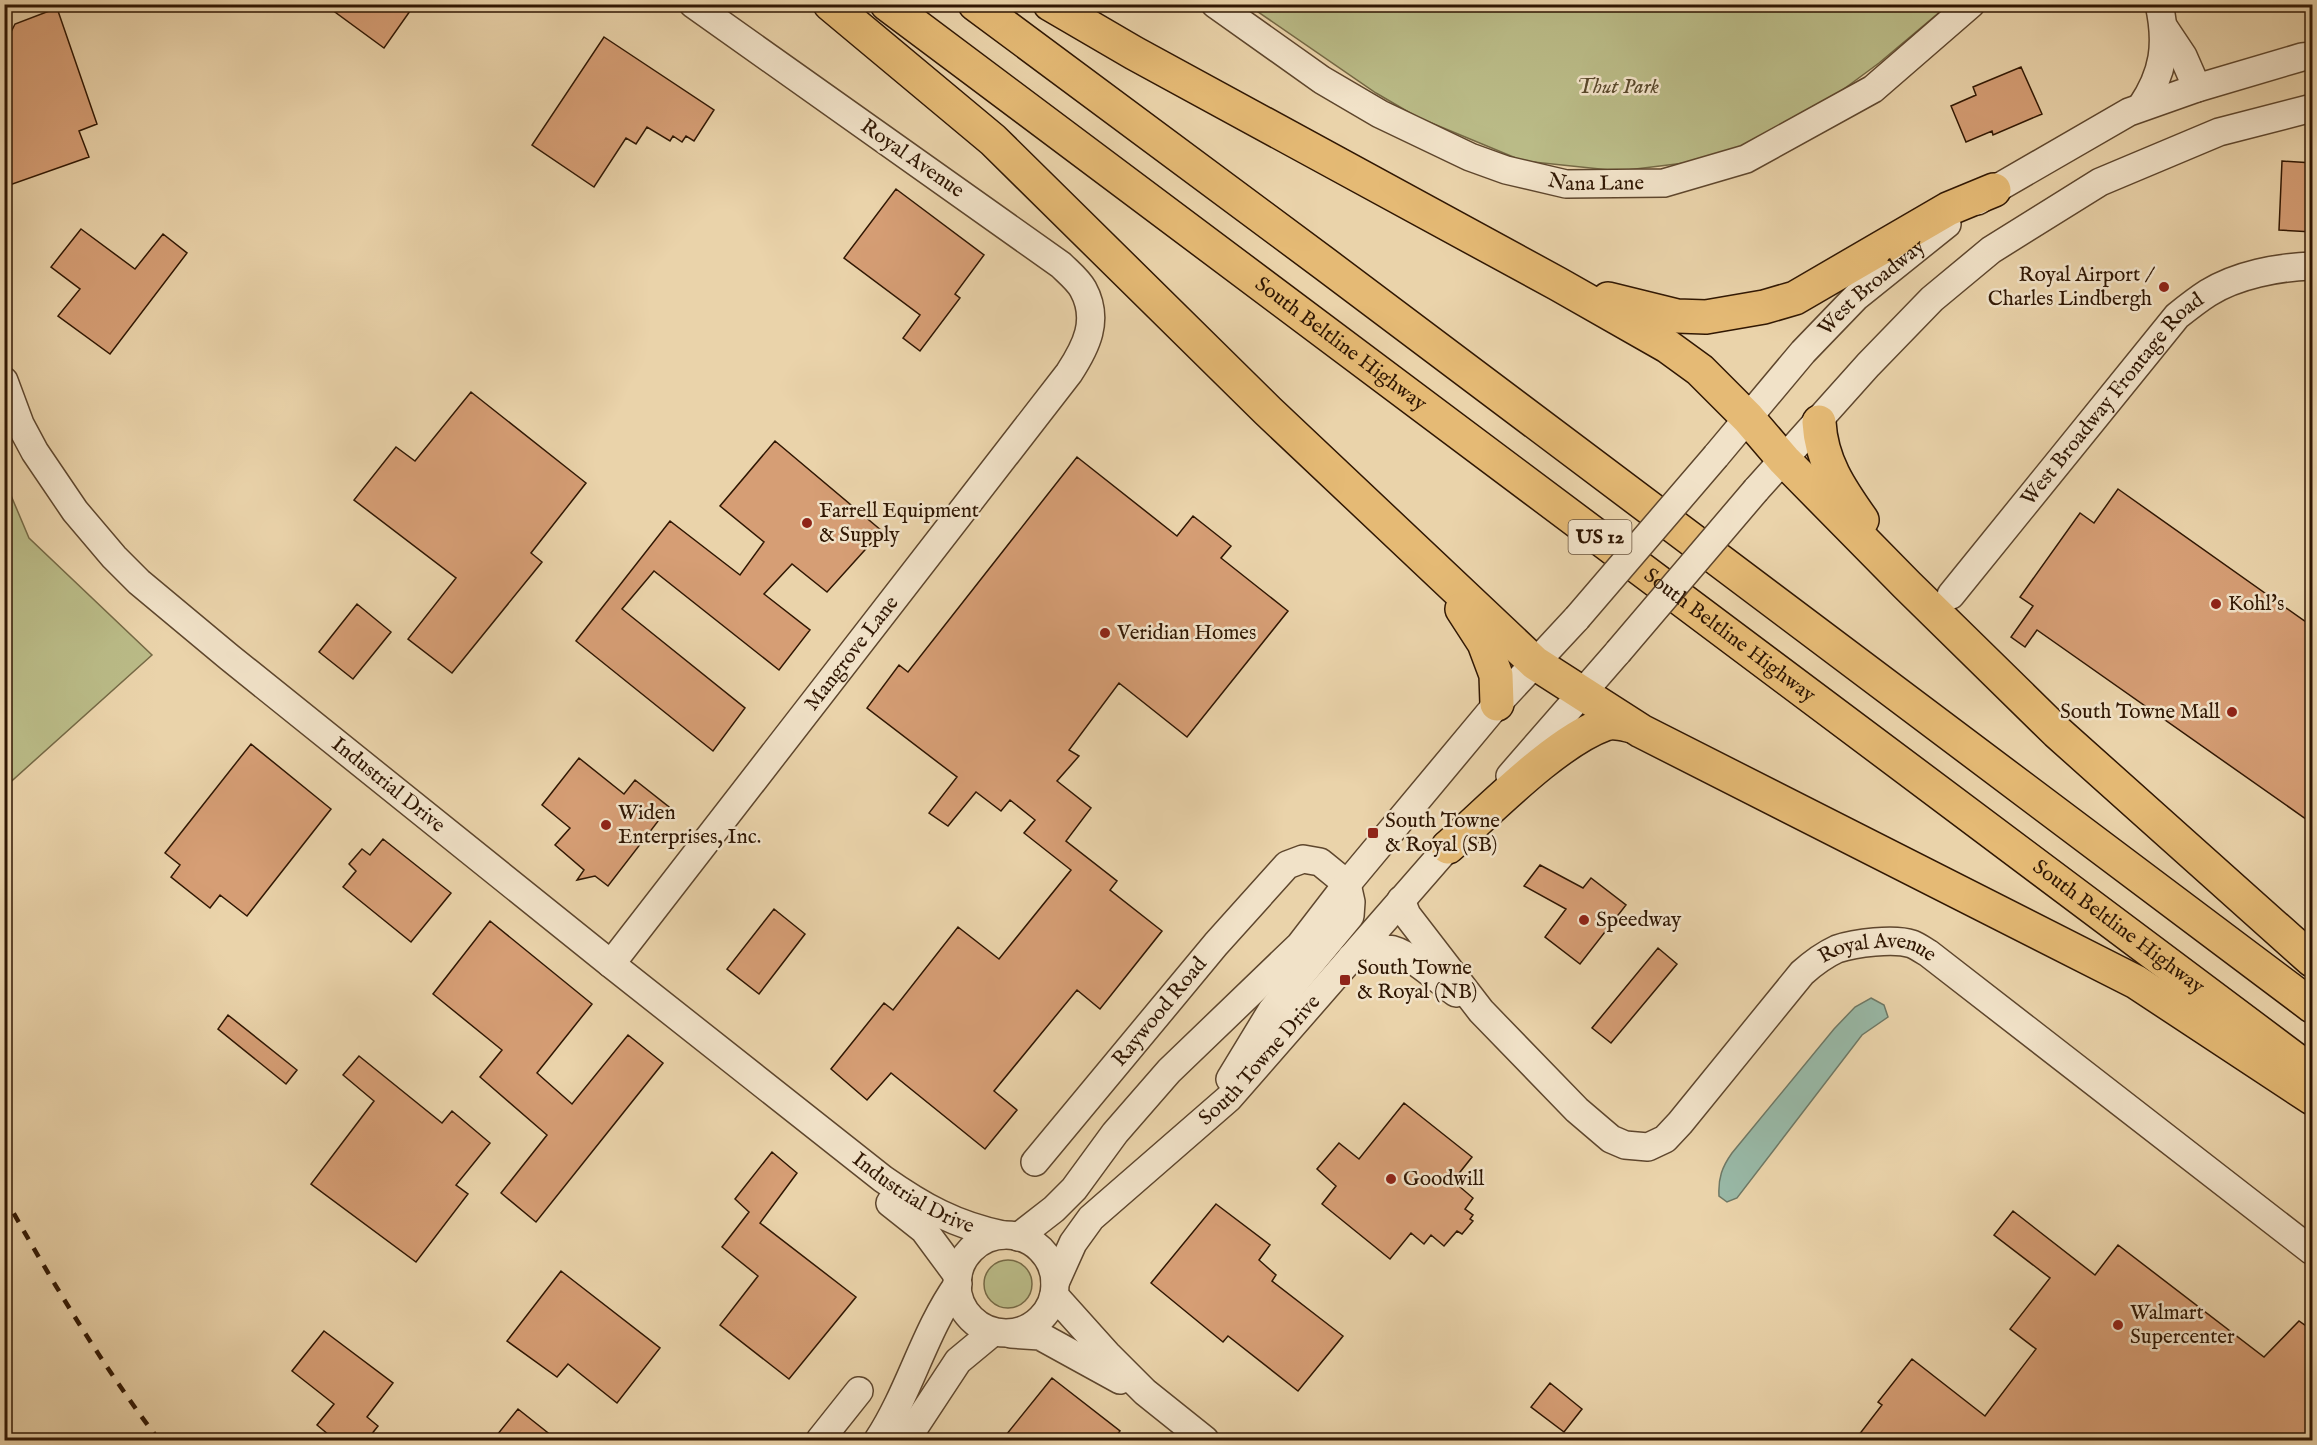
<svg xmlns="http://www.w3.org/2000/svg" width="2317" height="1445" viewBox="0 0 2317 1445" font-family="'IM FELL English',serif">
<style>
.green{fill:#babb87;stroke:#756945;stroke-width:1.5}
.water{fill:#98b8a6;stroke:#6e7865;stroke-width:1.5}
.building{fill:#d69e75;stroke:#301703;stroke-width:1.5}
.lines{fill:none;stroke-linecap:round;stroke-linejoin:round}
.minor-casing{stroke:#5e462d;stroke-width:30}
.highway-casing{stroke:#301703;stroke-width:36}
.minor{stroke:#f1e2c8;stroke-width:27}
.highway{stroke:#e5ba75;stroke-width:33}
.rail{stroke:#301703;stroke-width:4.5;stroke-dasharray:10 10;stroke-linecap:butt}
.minor-bridge-casing{stroke:#5e462d;stroke-width:30;stroke-linecap:butt}
.minor-bridge{stroke:#f1e2c8;stroke-width:27}
.poi-dot{fill:#8f2418;stroke:#f1e2c8;stroke-width:2}
.labels{text-anchor:middle;dominant-baseline:central;stroke-width:5;stroke-linejoin:round;paint-order:stroke}
.shield{fill:#f1e2c8;stroke:#6a543e;stroke-width:1.5}
.shield-label{font-size:20px;font-weight:bold;fill:#301703}
.park-label{font-size:21px;font-style:italic;fill:#59482b;stroke:#f1e2c8}
.street-label{font-size:21px;fill:#301703;stroke:#f1e2c8}
.poi-label{font-size:21px;fill:#301703;stroke:#f1e2c8;text-anchor:start}
</style>
<rect width="100%" height="100%" fill="#ead3aa"/>
<filter id="stains"><feTurbulence type="fractalNoise" baseFrequency=".00333" numOctaves="4"/><feColorMatrix values="0 0 0 0 .2 0 0 0 0 .09 0 0 0 0 .02 0 0 0 .5 -.17"/></filter>
<radialGradient id="worn" r=".72"><stop offset=".6" stop-color="#630" stop-opacity="0"/><stop offset="1" stop-color="#630" stop-opacity=".3"/></radialGradient>
<path class="green" d="M1248,5H1948L1879,63L1799,122L1709,160L1619,171L1523,161L1417,117L1376,93Z
M4,479L29,538L152,655L5,787Z
M984 1284a24 24 0 1 1 48 0a24 24 0 1 1-48 0Z"/>
<path class="water" d="M1871,998L1884,1005L1888,1017L1862,1035L1737,1198L1727,1202L1719,1196C1718,1178 1722,1167 1732,1153L1834,1029L1855,1007Z"/>
<path class="building" d="M324,4H415L384,48Z
M57,8L97,124L79,131L89,157L4,187V46L15,24Z
M604,37L714,110L694,141L686,136L682,142L673,136L670,141L647,127L636,144L626,138L594,187L532,145Z
M2021,67L2042,114L1993,135L1992,131L1966,142L1951,106L1976,95L1973,87Z
M2282,161L2313,163V232L2279,230Z
M896,189L984,255L955,294L960,298L920,351L903,338L920,315L844,258Z
M81,229L135,269L163,234L187,253L110,354L58,316L80,289L51,267Z
M471,392L586,483L531,553L542,562L452,673L408,639L456,578L354,500L396,447L415,461Z
M775,441L882,531L827,592L792,564L764,594L810,630L779,670L654,571L622,609L745,708L713,751L576,641L670,521L740,575L764,542L720,506Z
M1077,457L1177,536L1193,516L1231,546L1221,558L1288,611L1187,737L1119,683L1069,750L1079,756L1057,781L1091,808L1066,841L1117,881L1110,890L1162,931L1100,1009L1077,990L994,1091L1017,1110L985,1149L891,1073L867,1100L831,1069L884,1003L893,1010L958,927L999,959L1071,870L1024,833L1035,820L1010,800L1001,811L976,792L948,826L929,813L957,777L867,708L899,665L908,672Z
M2118,489L2313,627V824L2037,630L2025,647L2011,637L2033,606L2020,597L2080,513L2094,523Z
M357,604L391,632L353,679L319,652Z
M251,744L331,809L247,916L220,895L210,908L171,877L180,865L165,853Z
M579,758L624,794L635,780L669,807L608,886L595,876L577,880L584,870L555,845L570,828L542,805Z
M383,839L451,893L411,942L343,887L356,871L349,864L362,849L370,855Z
M1540,865L1583,888L1591,878L1626,905L1580,964L1545,937L1566,909L1524,886Z
M774,909L805,934L759,994L727,969Z
M490,921L592,1004L537,1073L572,1104L628,1035L663,1063L536,1222L501,1193L547,1135L480,1077L502,1050L433,994Z
M1658,948L1677,964L1611,1043L1592,1028Z
M228,1015L297,1070L286,1084L218,1029Z
M359,1056L442,1123L452,1111L490,1143L456,1185L468,1194L416,1262L311,1184L374,1101L343,1075Z
M1404,1103L1472,1157L1453,1181L1473,1198L1465,1209L1473,1215L1470,1219L1473,1221L1462,1234L1457,1231L1444,1246L1431,1235L1424,1244L1411,1233L1390,1259L1322,1204L1336,1186L1317,1169L1339,1143L1359,1159Z
M772,1152L797,1173L760,1223L856,1297L789,1379L720,1325L758,1276L722,1247L749,1212L735,1199Z
M1216,1204L1270,1245L1259,1260L1276,1275L1272,1281L1343,1336L1298,1391L1228,1336L1223,1342L1151,1283Z
M2013,1211L2095,1275L2118,1245L2264,1357L2299,1321L2313,1331V1440H1855L1882,1405L1878,1402L1912,1359L1985,1416L2036,1349L2010,1329L2050,1278L1994,1235Z
M561,1271L660,1348L617,1403L568,1364L557,1377L507,1341Z
M324,1331L393,1383L367,1417L378,1426L367,1440H335L317,1425L334,1404L292,1371Z
M1052,1378L1120,1431L1113,1440H1002Z
M1550,1383L1582,1409L1564,1432L1531,1407Z
M518,1409L557,1440H493Z"/>
<g class="lines">
<g class="minor-casing">
<g id="minor">
<path id="s1" d="M1215,4L1322,80L1380,114L1470,157L1506,170L1566,184L1664,183L1746,159L1873,89L1971,4"/>
<path d="M2165,29L2183,56L2197,88"/>
<path d="M2141,107C2164,73 2168,44 2159,4"/>
<path d="M1978,201L1994,190L2129,112L2197,88L2302,57L2312,56"/>
<path id="s2" d="M4,381L20,424L35,452L75,511L114,557L139,582L229,657L611,964L883,1179C923,1207 955,1225 1003,1235"/>
<path id="s3" d="M1716,456L1803,352L1856,297L1947,224"/>
<path d="M1756,490L1868,365L1932,299L1991,250L2100,182L2219,132L2312,108"/>
<path id="s4" d="M1951,595L2177,316C2187,308 2197,300 2208,293C2237,275 2278,267 2312,266"/>
<path d="M1510,776L1618,652"/>
<path id="s5" d="M1401,900L1407,915L1481,1011L1577,1110L1611,1139L1625,1145L1648,1147L1665,1139L1680,1123L1802,973C1812,964 1824,955 1837,949C1855,943 1894,938 1912,944C1917,946 1923,950 1928,953L2312,1251"/>
<path d="M1351,958C1362,954 1375,948 1388,949C1407,950 1439,981 1456,993"/>
<path id="s6" d="M611,964L1069,373C1086,347 1100,320 1083,289C1078,280 1068,272 1061,265L693,4"/>
<path id="s7" d="M1035,1162L1216,944L1287,865L1303,859L1320,862L1325,866L1347,884L1351,902L1350,916L1272,1010L1230,1079"/>
<path d="M890,1203L924,1230L958,1276"/>
<circle cx="1006" cy="1284" r="49"/>
<path d="M1018,1237L1054,1209L1074,1189L1115,1133L1169,1071L1300,945L1347,884L1497,704L1577,618"/>
<path id="s8" d="M1055,1283L1073,1243L1091,1218L1229,1098L1461,832"/>
<path d="M1054,1295L1107,1354L1145,1392L1205,1440"/>
<path d="M1011,1334L1040,1336L1120,1380"/>
<path d="M820,1440L859,1391"/>
<path d="M878,1440C910,1391 924,1332 958,1284"/>
<path d="M906,1440L958,1361L993,1332"/>
</g>
</g>
<g class="highway-casing">
<g id="highway">
<path d="M830,4L993,140L1268,411L1535,663L1641,731L2136,982L2312,1098"/>
<path id="s9" d="M887,4L2312,1072"/>
<path d="M975,4L1325,264L2312,1006"/>
<path d="M1050,4L1134,53L1558,284L1667,346L1700,370L1748,418L1784,460L1907,585L2057,732L2312,960"/>
<path d="M1608,299L1677,316L1706,317L1764,307L1795,298L1948,209L1994,190"/>
<path d="M1819,422C1821,461 1840,489 1862,520"/>
<path d="M1462,609L1484,643L1496,675L1497,704"/>
<path d="M1448,847C1489,811 1555,742 1605,724C1614,721 1623,724 1632,726"/>
</g>
</g>
<use href="#minor" class="minor"/>
<use href="#highway" class="highway"/>
<path class="rail" d="M4,1196C51,1280 101,1364 159,1440"/>
<g class="minor-bridge-casing">
<path id="minor-bridge" d="M1577,618L1716,456
M1618,652L1756,490"/>
</g>
<use href="#minor-bridge" class="minor-bridge"/>
</g>
<g class="poi-dot">
<circle cx="2164" cy="287" r="6"/>
<circle cx="807" cy="523" r="6"/>
<circle cx="2216" cy="604" r="6"/>
<circle cx="1105" cy="633" r="6"/>
<circle cx="2232" cy="712" r="6"/>
<circle cx="606" cy="825" r="6"/>
<rect x="1367" y="827" width="12" height="12" rx="3"/>
<circle cx="1584" cy="920" r="6"/>
<rect x="1339" y="974" width="12" height="12" rx="3"/>
<circle cx="1391" cy="1179" r="6"/>
<circle cx="2118" cy="1325" r="6"/>
</g>
<g class="labels">
<rect class="shield" x="1568.5" y="520" width="63" height="34" rx="4.5"/>
<g class="shield-label">
<text x="1600" y="537">US 12</text>
</g>
<g class="park-label">
<text x="1618" y="87">Thut Park</text>
</g>
<g class="street-label">
<text transform="translate(912 159) rotate(35)">Royal Avenue</text>
<text stroke="none"><textPath href="#s1" startOffset="428">Nana Lane</textPath></text>
<text stroke="none"><textPath href="#s3" startOffset="230">West Broadway</textPath></text>
<text stroke="none"><textPath href="#s9" startOffset="567">South Beltline Highway</textPath></text>
<text stroke="none"><textPath href="#s4" startOffset="254">West Broadway Frontage Road</textPath></text>
<text stroke="none"><textPath href="#s9" startOffset="1053">South Beltline Highway</textPath></text>
<text stroke="none"><textPath href="#s6" startOffset="393">Mangrove Lane</textPath></text>
<text stroke="none"><textPath href="#s2" startOffset="566">Industrial Drive</textPath></text>
<text stroke="none"><textPath href="#s9" startOffset="1539">South Beltline Highway</textPath></text>
<text stroke="none"><textPath href="#s5" startOffset="676">Royal Avenue</textPath></text>
<text stroke="none"><textPath href="#s7" startOffset="195">Raywood Road</textPath></text>
<text stroke="none"><textPath href="#s8" startOffset="306">South Towne Drive</textPath></text>
<text stroke="none"><textPath href="#s2" startOffset="1232">Industrial Drive</textPath></text>
</g>
<g class="poi-label">
<text x="2152" y="275" text-anchor="end">Royal Airport /<tspan x="2152" dy="24">Charles Lindbergh</tspan></text>
<text x="819" y="511">Farrell Equipment<tspan x="819" dy="24">&amp; Supply</tspan></text>
<text x="2228" y="604">Kohl's</text>
<text x="1117" y="633">Veridian Homes</text>
<text x="2220" y="712" text-anchor="end">South Towne Mall</text>
<text x="618" y="813">Widen<tspan x="618" dy="24">Enterprises, Inc.</tspan></text>
<text x="1385" y="821">South Towne<tspan x="1385" dy="24">&amp; Royal (SB)</tspan></text>
<text x="1596" y="920">Speedway</text>
<text x="1357" y="968">South Towne<tspan x="1357" dy="24">&amp; Royal (NB)</tspan></text>
<text x="1403" y="1179">Goodwill</text>
<text x="2130" y="1313">Walmart<tspan x="2130" dy="24">Supercenter</tspan></text>
</g>
</g>
<rect width="2317" height="1445" fill="none" stroke="#ead3aa" stroke-width="24"/>
<rect x="6" y="6" width="2305" height="1433" fill="none" stroke="#301703" stroke-width="3"/>
<rect x="12" y="12" width="2293" height="1421" fill="none" stroke="#301703" stroke-width="1.5"/>
<rect width="100%" height="100%" filter="url(#stains)"/>
<rect width="100%" height="100%" fill="url(#worn)"/>
</svg>
